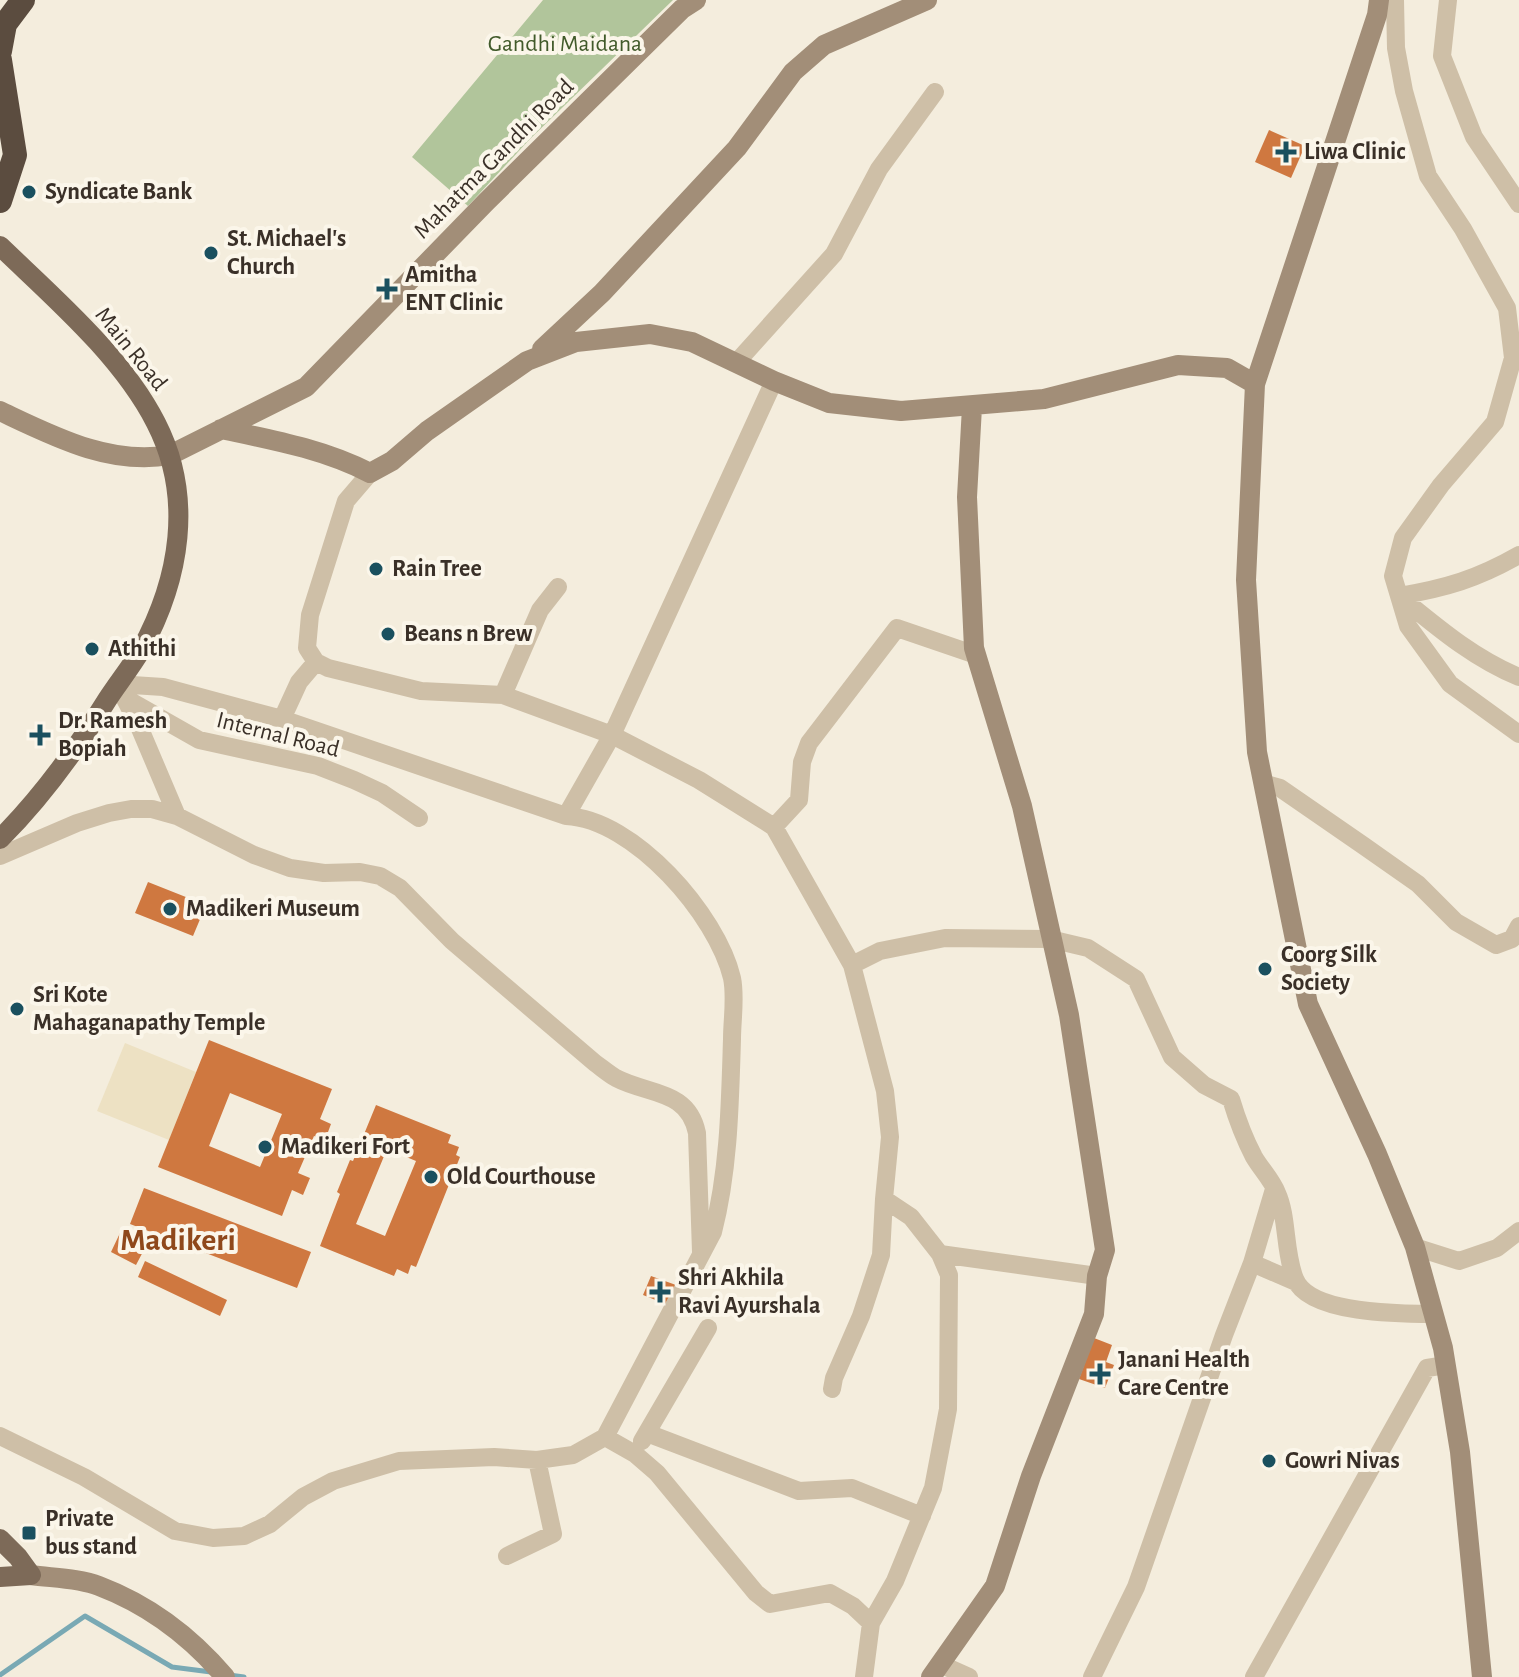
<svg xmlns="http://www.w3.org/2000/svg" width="1519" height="1677" viewBox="0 0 1519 1677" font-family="'Alegreya Sans',sans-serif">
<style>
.green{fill:#b1c59b}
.plaza{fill:#ede1c3}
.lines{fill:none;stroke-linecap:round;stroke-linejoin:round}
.stream{stroke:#79a9b4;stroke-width:5}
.building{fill:#cf7840;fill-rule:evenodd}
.street{stroke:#cebfa7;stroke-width:18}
.secondary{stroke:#a28e78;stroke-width:20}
.primary{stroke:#7d6a58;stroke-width:20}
.highway{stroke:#5b4c3f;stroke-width:24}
.poi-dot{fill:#1a505f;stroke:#fbf6ea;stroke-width:3}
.labels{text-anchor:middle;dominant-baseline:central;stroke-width:8;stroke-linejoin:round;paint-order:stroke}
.park-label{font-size:24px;fill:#415a2a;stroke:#fbf6ea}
.poi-label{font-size:24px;font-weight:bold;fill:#3a3028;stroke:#fbf6ea;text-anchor:start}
.street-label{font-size:24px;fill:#3a3028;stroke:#fbf6ea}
.district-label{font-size:32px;font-weight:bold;fill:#8f481b;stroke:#fbf6ea}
</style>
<rect width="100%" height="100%" fill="#f4eddd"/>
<path class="green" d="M543,0H673L529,140L468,206L412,157Z"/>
<path class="plaza" d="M125,1043L196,1072L169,1140L97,1111Z"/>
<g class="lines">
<path class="stream" d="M0,1675L85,1616L172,1667L211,1672
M229,1675L244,1677"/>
</g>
<path class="building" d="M1269,130L1305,146L1291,178L1255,162Z
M148,882L206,905L193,936L135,913Z
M209,1040L332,1089L320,1119L331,1124L325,1140L314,1136L298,1173L310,1178L303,1195L292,1190L282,1216L158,1167ZM230,1093L282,1114L260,1167L209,1146Z
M376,1105L451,1135L448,1143L459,1147L456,1155L460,1157L416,1267L411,1265L408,1274L397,1269L394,1276L320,1246L340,1194L337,1192L350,1160L353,1161ZM387,1149L416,1161L385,1236L356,1224Z
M144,1188L311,1252L297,1288L130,1224Z
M120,1233L146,1246L136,1265L111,1252Z
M145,1261L227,1300L220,1316L138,1277Z
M651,1276L676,1285L668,1305L643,1295Z
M1094,1338L1112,1345L1106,1362L1114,1365L1105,1388L1079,1379Z"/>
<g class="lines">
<path class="street" d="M1395,0L1396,48L1404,91L1428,176L1463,229L1507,308L1513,358L1495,422L1441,485L1403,538L1393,576L1408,626L1450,684L1519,734
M1448,0L1442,56L1474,137L1519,204
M736,363L834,254L879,169L935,92
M370,473L346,501L310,615L307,648L316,662L328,668L421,691L503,695L612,735L699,780L774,827L852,965L880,951L945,938L1050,939L1088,948L1136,979L1172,1057L1204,1085L1231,1099C1237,1119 1244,1138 1254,1157C1261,1169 1272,1180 1277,1193C1288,1217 1284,1252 1295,1279C1309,1314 1401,1314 1433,1314
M1399,596C1437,627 1473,658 1519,677
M1399,596C1446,588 1477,579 1519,555
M503,695L540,610L558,587
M124,697L138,724L177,816
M125,698L199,740L318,766L354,780L382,793L419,818
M282,719L299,682L316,662
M1263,783L1280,788L1364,846L1418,884L1456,922L1496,945L1512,939L1519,926
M566,816L612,735L774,381
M774,827L799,800L802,762L809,743L897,628L976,655
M0,856L77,823L109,813L131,809H152L177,816L254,855L290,868L324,873L360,872L380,876L400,888L452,941L595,1063C602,1068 609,1074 616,1078C648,1095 688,1089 697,1133L701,1252
M852,965L885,1091L890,1137L884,1199L911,1217L940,1254L949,1275L948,1409L933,1488L895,1581L871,1623L864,1677
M1415,1247L1459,1261L1497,1248L1519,1231
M940,1254L1097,1276
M1252,1263L1274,1189
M832,1389L834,1378L861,1316L881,1255L884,1199
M647,1433L799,1491L852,1488L922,1516
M0,1436L84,1477L175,1531L213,1538L244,1536L270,1524L303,1497L333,1481L399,1461L494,1457L537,1460L573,1455L605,1437L713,1232C729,1170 730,1103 732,1039C732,1020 736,997 732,978C717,915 634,819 566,816L282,719L163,687L117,684
M605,1437L635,1454L657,1473L756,1593L770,1604L830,1593L853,1606L871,1623
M642,1441L708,1328
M507,1556L553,1534L537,1460
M940,1664L969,1677
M1092,1677L1136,1587L1224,1335L1252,1263L1296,1282
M1254,1677L1427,1368L1446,1365"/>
<path class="secondary" d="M1379,0L1377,15L1255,384L1246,580L1257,752L1308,1004L1377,1154L1415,1247L1443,1348L1460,1452L1482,1677
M542,349L602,293L737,148L793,72L824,45L927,0
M0,411C53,436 110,466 170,455L306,387L486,202L682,9L696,0
M221,429C273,440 323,449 370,473L392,461L427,431L527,361L576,342L650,334L692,342L774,381L829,403L901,411L1044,399L1178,365L1227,368L1255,384
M31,1575C52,1578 79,1578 99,1586C149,1605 191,1637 225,1677
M931,1677L995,1586L1031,1476L1094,1314L1097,1276L1105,1250L1069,1015L1022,806L974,648L967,497L972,407"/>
<path class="primary" d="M0,246C54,298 122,356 156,423C194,497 180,579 141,650C131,667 118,683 107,700C76,750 42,797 0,839
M0,1539L18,1557L31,1575L0,1577"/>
<path class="highway" d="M0,51L5,24L23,0
M0,60L15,155L0,201"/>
</g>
<g class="poi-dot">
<path d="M1282 140h8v8h8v8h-8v8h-8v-8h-8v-8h8z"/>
<circle cx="29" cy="192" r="8"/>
<circle cx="211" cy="253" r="8"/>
<path d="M383 277h8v8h8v8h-8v8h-8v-8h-8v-8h8z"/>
<circle cx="376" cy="569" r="8"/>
<circle cx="388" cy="634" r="8"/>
<circle cx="92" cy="649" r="8"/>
<path d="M36 723h8v8h8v8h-8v8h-8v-8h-8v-8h8z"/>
<circle cx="170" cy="909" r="8"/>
<circle cx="1265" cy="969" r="8"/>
<circle cx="17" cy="1009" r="8"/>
<circle cx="265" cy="1147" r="8"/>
<circle cx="431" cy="1177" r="8"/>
<path d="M656 1280h8v8h8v8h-8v8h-8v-8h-8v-8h8z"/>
<path d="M1096 1362h8v8h8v8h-8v8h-8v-8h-8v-8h8z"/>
<circle cx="1269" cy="1461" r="8"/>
<rect x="21" y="1525" width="16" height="16" rx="4"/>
</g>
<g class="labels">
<g class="park-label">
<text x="565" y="44">Gandhi Maidana</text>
</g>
<g class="poi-label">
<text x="1304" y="152">Liwa Clinic</text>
<text x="45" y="192">Syndicate Bank</text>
<text x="227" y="239">St. Michael's<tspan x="227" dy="28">Church</tspan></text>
<text x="405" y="275">Amitha<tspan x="405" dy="28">ENT Clinic</tspan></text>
<text x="392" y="569">Rain Tree</text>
<text x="404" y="634">Beans n Brew</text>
<text x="108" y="649">Athithi</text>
<text x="58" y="721">Dr. Ramesh<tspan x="58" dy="28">Bopiah</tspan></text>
<text x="186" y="909">Madikeri Museum</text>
<text x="1281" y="955">Coorg Silk<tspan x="1281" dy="28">Society</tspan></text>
<text x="33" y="995">Sri Kote<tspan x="33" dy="28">Mahaganapathy Temple</tspan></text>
<text x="281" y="1147">Madikeri Fort</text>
<text x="447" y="1177">Old Courthouse</text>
<text x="678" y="1278">Shri Akhila<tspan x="678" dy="28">Ravi Ayurshala</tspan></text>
<text x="1118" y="1360">Janani Health<tspan x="1118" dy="28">Care Centre</tspan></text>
<text x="1285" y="1461">Gowri Nivas</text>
<text x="45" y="1519">Private<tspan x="45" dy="28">bus stand</tspan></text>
</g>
<g class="street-label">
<text transform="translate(494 159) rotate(-45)">Mahatma Gandhi Road</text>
<text transform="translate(131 349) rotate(51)">Main Road</text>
<text transform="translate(278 735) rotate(14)">Internal Road</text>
</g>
<g class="district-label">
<text x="178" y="1240">Madikeri</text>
</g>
</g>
</svg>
